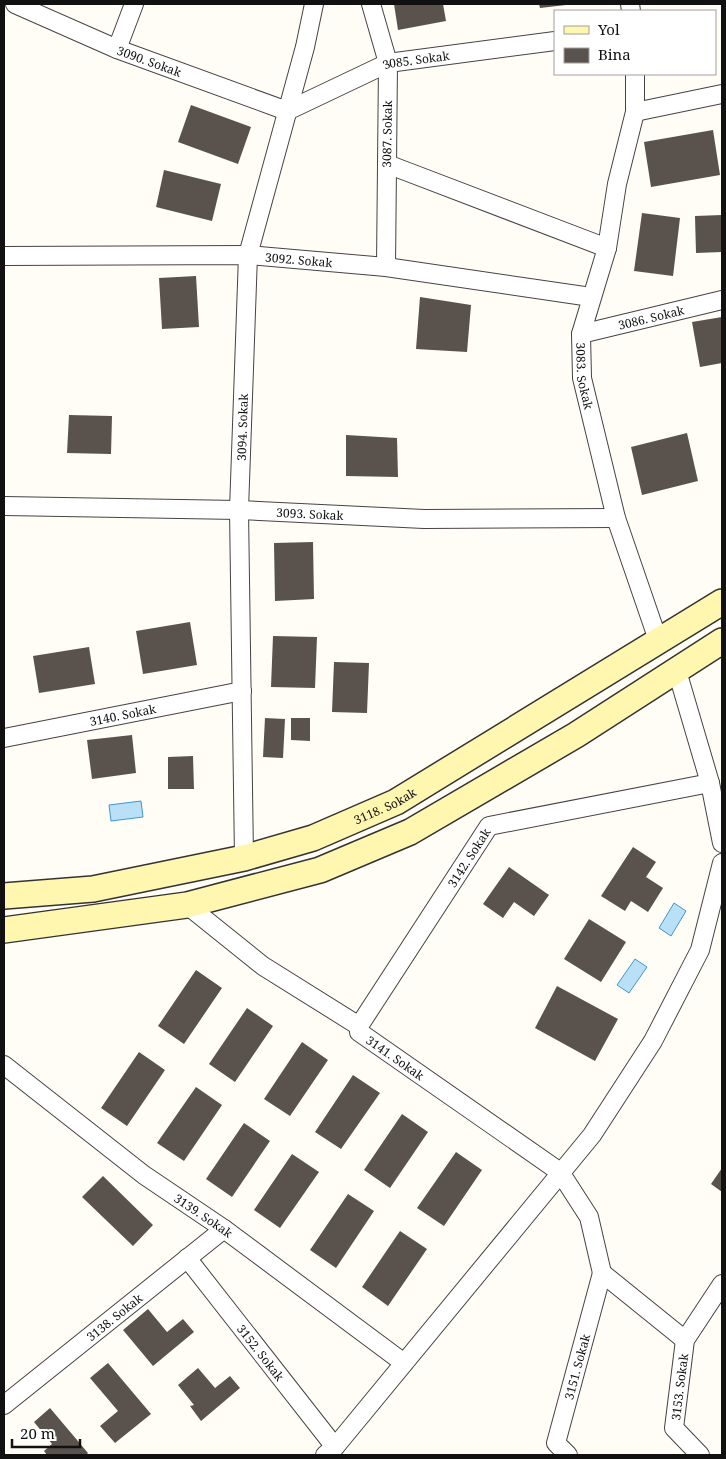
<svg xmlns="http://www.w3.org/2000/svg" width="726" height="1459" viewBox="0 0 726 1459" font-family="'Noto Serif',serif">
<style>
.water{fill:#b9e0f7;stroke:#3f96cf}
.building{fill:#5a524d}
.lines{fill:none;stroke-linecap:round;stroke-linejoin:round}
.street-casing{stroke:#444;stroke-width:20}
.secondary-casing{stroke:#333;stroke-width:28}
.street{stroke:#fff;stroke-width:18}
.secondary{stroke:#fff6b0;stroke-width:25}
.labels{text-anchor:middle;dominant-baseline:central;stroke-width:5;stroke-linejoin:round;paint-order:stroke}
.street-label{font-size:12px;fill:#111;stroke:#fff}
</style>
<rect width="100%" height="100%" fill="#fffdf5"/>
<path class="water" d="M141,801L143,817L111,821L109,805Z
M674,903L686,911L671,936L659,928Z
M635,959L647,967L629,993L617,985Z"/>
<path class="building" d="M394,4H443L446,21L398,30Z
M539,4H566V5L540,8Z
M191,105L251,127L238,164L178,142Z
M713,130L720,175L651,187L644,142Z
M164,170L221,184L212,221L156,207Z
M642,213L680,218L673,276L634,271Z
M722,215V252L696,253L695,216Z
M196,276L199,327L162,329L159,278Z
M420,297L471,305L467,352L416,349Z
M722,317V363L700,367L692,322Z
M69,415L112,416L111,454L67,453Z
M687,433L698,481L642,495L631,447Z
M346,435L397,438L398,477L346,476Z
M313,542L314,599L275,601L274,543Z
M190,622L197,665L143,674L136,631Z
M273,636L317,637L315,688L271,687Z
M89,647L95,684L39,693L33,656Z
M334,662L369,663L367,713L332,712Z
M265,718L285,719L283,758L263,757Z
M291,718H310V741L291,740Z
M132,735L136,773L92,779L87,740Z
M193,756L194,789H168V757Z
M633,847L656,862L646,877L663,888L648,912L631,901L625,911L601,896Z
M509,867L549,895L534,916L514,902L503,918L483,904Z
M589,919L626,942L601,982L564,959Z
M196,970L222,988L184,1044L158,1026Z
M557,986L618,1019L595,1061L535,1028Z
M247,1008L273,1026L235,1082L209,1064Z
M302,1042L328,1060L290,1116L264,1099Z
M139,1052L165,1070L127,1126L101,1108Z
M353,1075L380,1093L341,1149L315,1132Z
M196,1087L222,1105L184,1161L157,1143Z
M402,1114L428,1132L390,1188L364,1170Z
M244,1123L270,1141L232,1197L206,1179Z
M456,1152L482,1170L444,1226L417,1208Z
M292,1154L319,1172L280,1228L254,1210Z
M722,1168V1192L711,1184Z
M103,1176L153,1225L133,1246L82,1197Z
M348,1194L374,1211L336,1268L310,1250Z
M400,1231L427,1249L388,1306L362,1287Z
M148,1309L167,1332L183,1319L194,1332L153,1366L123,1330Z
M108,1363L151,1414L115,1443L100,1426L118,1411L90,1378Z
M198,1368L215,1388L230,1376L240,1388L201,1421L190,1406L194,1405L178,1385Z
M50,1408L88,1453L86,1455H47L44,1451L52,1444L34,1422Z"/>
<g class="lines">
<g class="street-casing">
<g id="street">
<path id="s1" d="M15,4L117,49L287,111"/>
<path d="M371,4L388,63L386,267"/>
<path d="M630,4L631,11"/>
<path d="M117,49L134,4"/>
<path id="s2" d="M635,74V112L617,184L607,248L581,334L582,378L616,518L659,643"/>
<path id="s3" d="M287,111L388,63L555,41"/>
<path d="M635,112L722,94"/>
<path d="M387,164L607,248"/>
<path id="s4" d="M4,256L248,255L386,267L591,297"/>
<path id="s5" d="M581,334L722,300"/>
<path id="s6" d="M4,506L239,510L424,519L616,518"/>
<path d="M677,671L710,783L722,843"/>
<path id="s7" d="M4,738L242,691"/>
<path id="s8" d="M244,858L239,510L248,255L305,47L314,4"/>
<path id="s9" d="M187,905L263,966L359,1026V1032L560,1172L589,1217L602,1273L685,1340"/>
<path id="s10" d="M359,1026L489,826L710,783"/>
<path id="s11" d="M4,1065L144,1175L224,1229L404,1363"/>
<path id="s12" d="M187,1258L335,1447"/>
<path id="s13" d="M4,1405L224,1229"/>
<path d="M325,1455L335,1447L592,1135L653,1041L700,950L722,863"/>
<path id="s14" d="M568,1455L556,1443L602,1273"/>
<path id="s15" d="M700,1455L674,1428L685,1340L722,1284"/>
</g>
</g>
<g class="secondary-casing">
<g id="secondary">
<path id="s16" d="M4,896L93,889L244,858L313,838L396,802L722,602"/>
<path d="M4,930L187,905L320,870L410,832L576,735L722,641"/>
</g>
</g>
<use href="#street" class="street"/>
<use href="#secondary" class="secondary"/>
</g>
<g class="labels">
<g class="street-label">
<text stroke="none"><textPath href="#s1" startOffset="146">3090. Sokak</textPath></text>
<text stroke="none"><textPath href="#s3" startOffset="140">3085. Sokak</textPath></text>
<text transform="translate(387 134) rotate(-89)">3087. Sokak</text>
<text stroke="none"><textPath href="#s4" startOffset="295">3092. Sokak</textPath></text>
<text stroke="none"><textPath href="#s5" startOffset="72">3086. Sokak</textPath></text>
<text stroke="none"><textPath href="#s2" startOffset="309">3083. Sokak</textPath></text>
<text stroke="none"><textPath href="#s8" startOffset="431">3094. Sokak</textPath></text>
<text stroke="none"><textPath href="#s6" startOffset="306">3093. Sokak</textPath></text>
<text stroke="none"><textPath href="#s7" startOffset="121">3140. Sokak</textPath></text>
<text stroke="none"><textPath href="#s16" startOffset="394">3118. Sokak</textPath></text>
<text stroke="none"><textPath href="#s10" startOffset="201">3142. Sokak</textPath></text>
<text stroke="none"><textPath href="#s9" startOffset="261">3141. Sokak</textPath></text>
<text stroke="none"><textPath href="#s11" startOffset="250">3139. Sokak</textPath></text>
<text stroke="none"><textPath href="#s13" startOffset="141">3138. Sokak</textPath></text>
<text stroke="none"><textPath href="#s12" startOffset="120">3152. Sokak</textPath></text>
<text stroke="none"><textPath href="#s14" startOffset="96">3151. Sokak</textPath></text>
<text stroke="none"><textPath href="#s15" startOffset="79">3153. Sokak</textPath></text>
</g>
</g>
<rect width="726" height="1459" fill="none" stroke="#111111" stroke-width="10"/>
<rect x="554" y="10" width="162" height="65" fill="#ffffff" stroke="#a0a0a0"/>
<rect x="564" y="26" width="25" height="8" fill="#fff6b0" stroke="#a0a0a0"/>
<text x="598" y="35" font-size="15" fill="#111111">Yol</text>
<rect x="564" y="48" width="25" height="15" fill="#5a524d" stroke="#a0a0a0"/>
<text x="598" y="60" font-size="15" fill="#111111">Bina</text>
<path d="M12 1439v8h68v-8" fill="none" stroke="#111111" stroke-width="2.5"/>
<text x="20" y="1439" font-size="15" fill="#111111" stroke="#ffffff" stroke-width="4" paint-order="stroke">20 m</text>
</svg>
